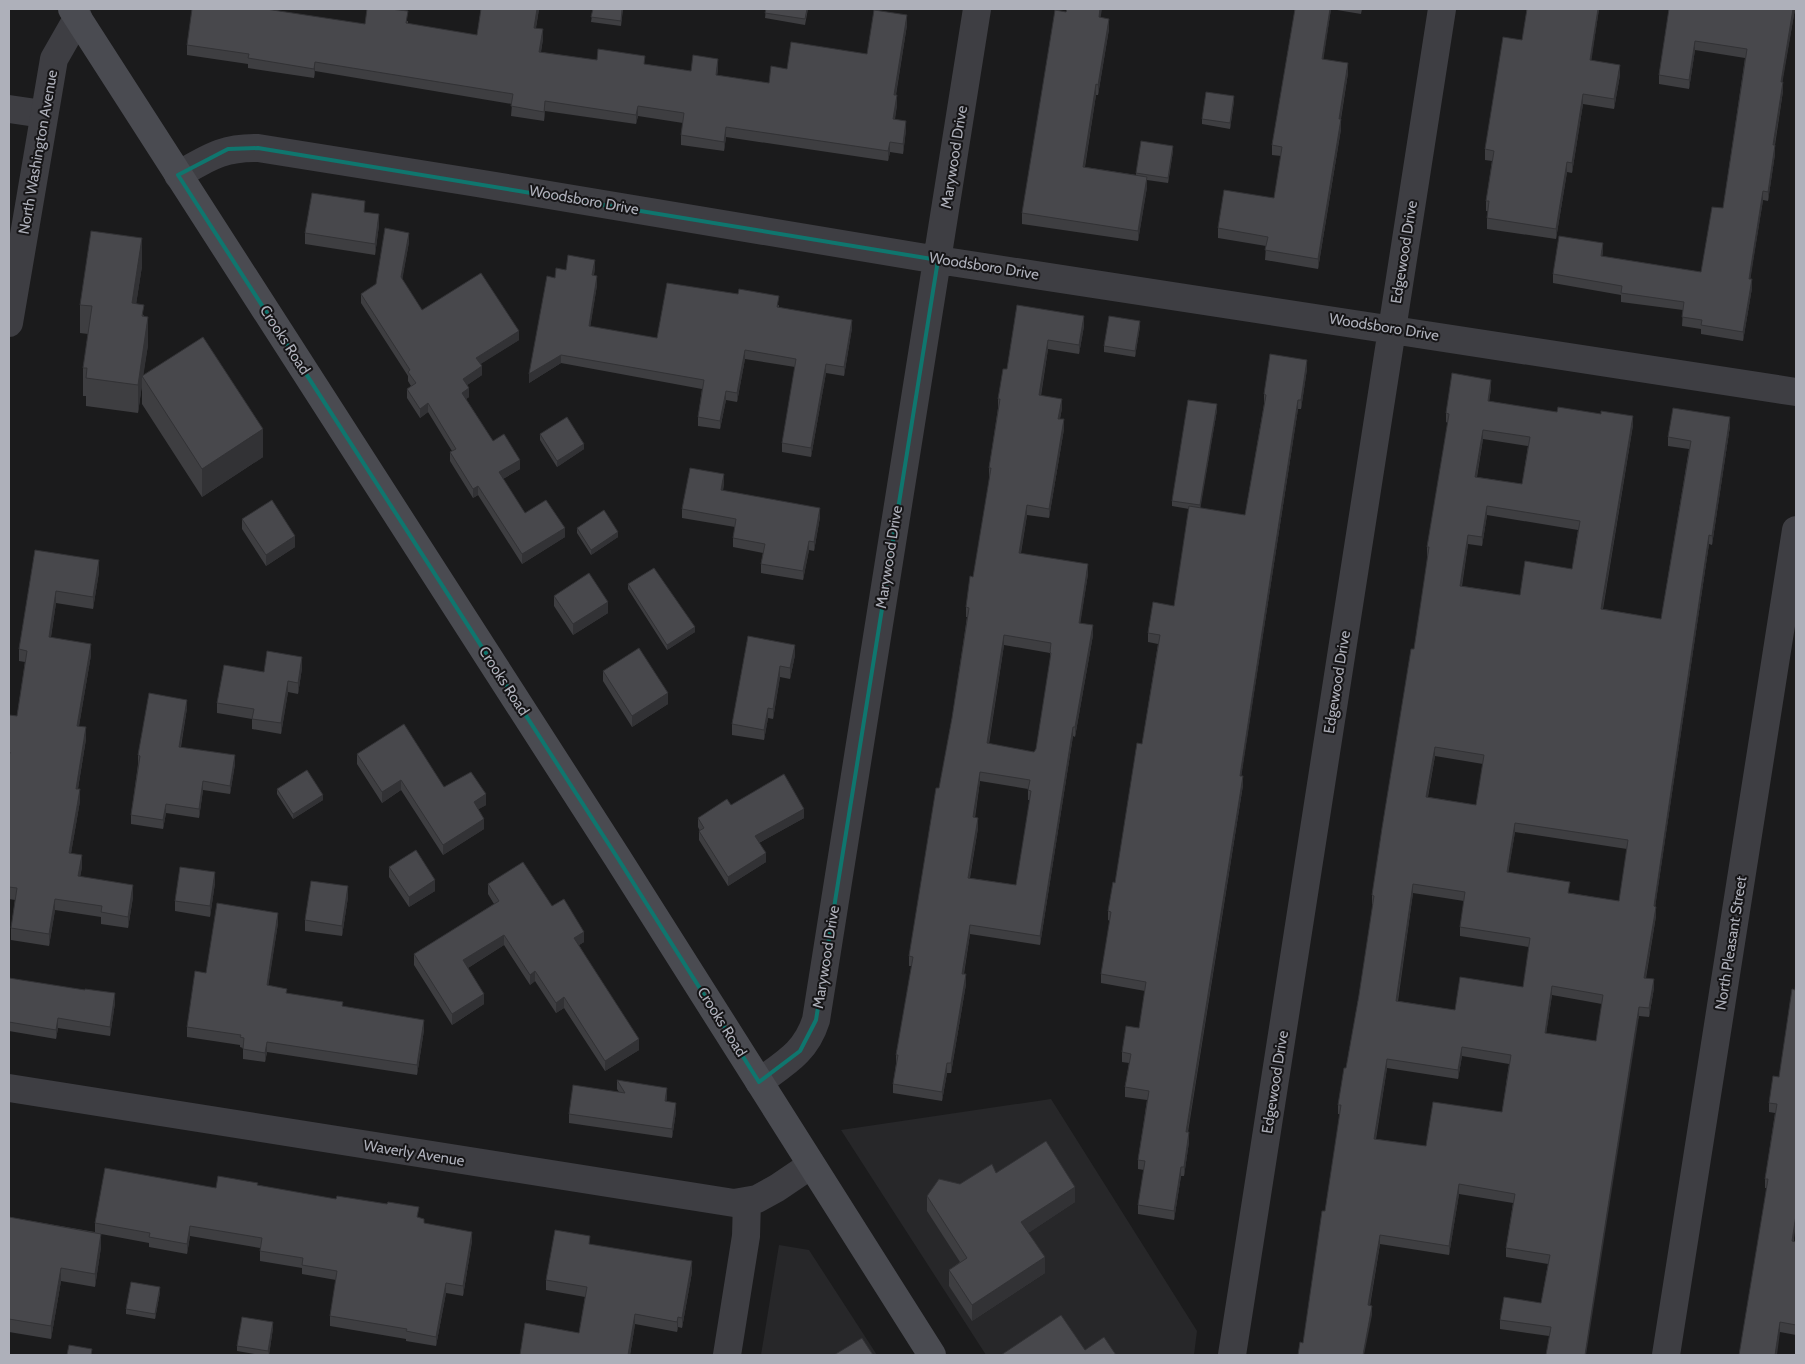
<svg xmlns="http://www.w3.org/2000/svg" width="1805" height="1364" viewBox="0 0 1805 1364" font-family="Cabin,sans-serif">
<style>
.built{fill:#272729}
.lines{fill:none;stroke-linecap:round;stroke-linejoin:round}
.minor{stroke:#3e3e43;stroke-width:28}
.tertiary{stroke:#3e3e43;stroke-width:28}
.secondary{stroke:#4a4b51;stroke-width:28}
.wall{fill:#3e3e41;fill-rule:evenodd}
.shaded-wall{fill:#323235}
.building{fill:#48484c;stroke:#323235;fill-rule:evenodd}
.marked{fill:none;stroke:#0f766e;stroke-width:4;stroke-linejoin:round}
.labels{text-anchor:middle;dominant-baseline:central;stroke-width:4;stroke-linejoin:round;paint-order:stroke}
.street-label{font-size:15px;fill:#aeb0ba;stroke:#161517}
</style>
<rect width="100%" height="100%" fill="#1b1b1c"/>
<path class="built" d="M1051,1099L1197,1331L1194,1355H986L841,1130Z
M779,1245L809,1250L877,1355H761Z"/>
<g class="lines">
<path class="minor" d="M9,109L43,114
M178,175C208,158 223,147 258,148L477,183L938,260L1796,392
M759,1082C785,1063 806,1052 816,1020L977,9
M9,1088L734,1203L757,1199L777,1188L811,1165
M727,1355L746,1236L747,1201
M1232,1355L1442,9
M1666,1355L1796,530"/>
<path class="tertiary" d="M9,323L54,59L78,17"/>
<path class="secondary" d="M72,9L617,857L932,1355"/>
</g>
<path class="wall" d="M481,9H539L536,28L543,39L541,52L597,60L645,64L691,71L718,69L717,75L769,83L787,69L867,54L907,25L896,95L897,105L895,119L906,130L903,154L890,152L888,161L726,137L724,151L681,145V135L683,123L638,116L636,124L545,111L544,121L511,116L512,104L315,71L314,78L248,68V64L187,55V45L365,24L408,21V24L477,35Z
M593,9H623L621,26L591,22Z
M766,9H808L805,25L765,18Z
M1295,9H1362L1361,14L1331,9L1323,59L1348,73L1341,119V129L1318,269L1265,260L1266,246L1218,238V228L1274,198L1281,156L1272,155V145Z
M1527,9H1599L1591,60L1620,75L1614,109L1583,104L1572,173L1567,172L1556,239L1487,229V218L1488,211H1486V201L1492,161L1485,160V149L1522,40Z
M1669,9H1795L1782,82L1783,91L1775,145V154L1768,201L1763,200L1750,279L1752,288L1743,341L1701,334V329L1682,326L1683,310L1621,302V295L1553,283V274L1603,252L1602,256L1701,272L1723,208L1745,58L1695,50L1689,89L1659,84V75Z
M1066,12L1101,17L1109,29L1098,95H1096L1085,167L1136,175V173L1173,151L1168,183L1147,180V187L1138,241L1022,224V213Z
M1234,101L1230,129L1202,124V119Z
M379,225L375,255L305,244V233Z
M409,242L402,279L422,310L519,340L480,364L482,375L467,385L469,397L466,399L493,441L520,469L503,479L525,513L565,537L522,564L478,495L473,498L450,461V452L452,451L428,412L420,418L407,398V389L411,386L408,381V376L361,303V294L376,284Z
M142,266L136,304L144,316L148,345L143,375L263,457L202,497L142,404V385L138,413L86,406V396H83V368L88,334L80,333V305Z
M595,268L594,275L597,285L590,327L657,338L779,305V307L852,328L844,376L826,373L811,457L782,452V443L795,367L745,359L737,402L726,400L720,429L698,426V417L702,389L561,363L529,383L555,278L566,270Z
M1017,305L1084,326L1079,354L1048,349L1041,396L1062,408L1060,419L1064,429L1049,518L1027,515L1021,553L1088,574L1080,623L1093,635L1075,737L1073,736L1040,945L970,934L964,974L966,984L951,1073H947L942,1101L893,1093V1084L896,1064V1055L912,966H909V956L952,718L967,617H966V607L973,577L990,478L989,477V468L998,408V399L1007,369ZM1004,645L1050,653V661L1036,749L1034,752L989,744ZM980,781L1028,789V800H1030L1016,885L970,878L978,828L975,818Z
M1140,326L1135,357L1104,352V346Z
M1307,369L1301,409H1298L1273,570L1241,776L1243,785L1188,1132L1189,1142L1184,1176H1181L1174,1220L1138,1214V1205L1144,1170L1138,1169V1160L1147,1100L1125,1097V1087L1129,1063L1122,1062V1052L1139,1028L1145,991L1101,983V974L1110,921L1108,920V911L1115,883L1142,744L1158,644L1148,642V633L1174,606L1189,509L1172,506V501L1217,410L1200,508L1245,515L1264,404V394Z
M1491,389L1489,401L1633,425L1603,609L1661,619L1689,449L1668,446V437L1730,426L1712,545L1709,544L1655,907L1656,916L1646,978L1654,988L1649,1017L1639,1016L1549,1336L1500,1329V1320L1541,1303L1548,1264L1506,1257V1248L1513,1203L1459,1194L1449,1255L1380,1244L1370,1306L1372,1315L1303,1343L1325,1211L1340,1114H1338V1105L1346,1068L1359,995L1373,904H1372V895L1414,649L1428,556H1427V547L1448,423L1446,422V413ZM1483,439L1528,446L1522,484L1477,477ZM1487,515L1578,530L1572,569L1520,595L1462,586L1468,544L1482,546ZM1435,756L1483,764L1476,805L1428,797ZM1515,832L1627,849L1619,901L1570,893L1508,872ZM1413,893L1464,901L1460,927V936L1529,947L1523,987L1455,1010L1398,1001ZM1552,995L1602,1004L1596,1041L1546,1033ZM1462,1056L1509,1064L1502,1112L1426,1146L1376,1139L1387,1068L1458,1079Z
M540,434L584,449L557,467L540,440Z
M724,483L723,491L820,517L814,551L809,550L803,580L761,573V564L763,553L733,547V538L735,527L682,518V509Z
M242,519L295,547L266,566L242,529Z
M577,528L618,537L591,555L577,533Z
M35,550L99,572L93,609L56,603L51,637L91,655L79,726L86,739L78,789L80,801L71,853L82,867L80,877L133,897L128,928L101,924V917L55,910L49,946L11,940V928L15,900L9,899V715L17,716L25,662L19,661V649Z
M628,584L695,632L667,650L628,589Z
M554,596L608,613L573,635L554,606Z
M748,636L795,655L790,679L780,677L773,719L768,718L764,740L732,735V724Z
M302,668L298,694L288,692L281,734L252,729V719L217,713V703L264,672Z
M603,671L668,704L632,727L603,681Z
M187,708L181,747L235,764L230,794L203,790L199,818L166,813L163,829L131,824V815L138,764V755Z
M357,754L444,787L486,805L478,809L484,829L443,855L401,790L382,803L357,764Z
M277,789L323,800L293,819L277,794Z
M731,805L804,818L759,843L766,862L728,886L699,840V831H700L698,827V818Z
M389,867L435,891L409,907L389,877Z
M215,883L210,917L175,911V901Z
M488,884L552,906L584,942L579,945L639,1050L605,1071L564,1008L556,1013L535,981L530,985L504,945L468,968L484,1004L452,1025L414,965V954L494,904L488,894Z
M348,897L342,936L305,931V920Z
M278,923L268,986L287,993L343,1007L424,1030L417,1075L267,1052L265,1062L243,1059V1048L240,1047V1045L187,1037V1027L206,973Z
M9,978L115,1003L110,1036L58,1028L56,1039L9,1031Z
M1795,990L1794,1242H1796V1335L1780,1332L1766,1188H1765V1179L1775,1113L1769,1112V1103L1779,1077Z
M617,1080L667,1097L666,1102L676,1112L672,1138L569,1123V1114L619,1092L617,1089Z
M996,1173L1075,1202L1028,1233L1045,1273L972,1321L949,1286V1270L960,1262L927,1211V1196L960,1184Z
M258,1185L419,1217L424,1223L472,1241L463,1296L446,1293L436,1346L406,1341V1339L330,1326V1316L336,1280L302,1274V1268L260,1261V1248L190,1236L187,1254L149,1247V1243L101,1234V1247L95,1287L61,1281L51,1339L9,1332V1217L95,1232V1223L216,1188Z
M590,1244L692,1272L682,1328L678,1327L677,1332L635,1324L630,1355H520L525,1323L579,1333L585,1297L546,1290V1280Z
M160,1292L155,1319L126,1314V1309Z
M273,1328L269,1355H261L237,1351V1346Z"/>
<path class="shaded-wall" d="M537,9H539L534,38V28Z
M1100,9H1102L1099,27V17Z
M1330,9H1331L1322,69V59Z
M1598,9H1599L1590,70V60Z
M1793,9H1795L1781,91V82Z
M907,15V25L894,105V95Z
M1109,19V29L1098,95V85Z
M543,29V39L539,62V52Z
M1695,41V50L1689,89V80Z
M718,59V69L716,85V75Z
M315,62V71L314,78V69Z
M1348,63V73L1339,129V119Z
M1620,65V75L1614,109V99Z
M1783,82V91L1773,154V145Z
M1096,84V95L1083,177V167Z
M1583,94V104L1572,173V163Z
M897,95V105L893,128V119Z
M1234,96V101L1230,129V123Z
M545,101V111L544,121V112Z
M638,106V116L636,124V115Z
M1341,119V129L1318,269V259Z
M906,121V130L903,154V144Z
M726,127V137L724,151V142Z
M890,142V152L888,161V151Z
M1775,145V154L1768,201V192Z
M1173,146V151L1168,183V178Z
M1567,162V172L1556,239V229Z
M1147,177V187L1138,241V231Z
M1763,191V200L1749,288V279Z
M379,214V225L375,255V244Z
M409,233V242L401,287V277Z
M142,238V266L132,331V303Z
M1603,243V252L1601,265V256Z
M595,260V268L592,284V275Z
M597,276V285L589,335V326Z
M1752,279V288L1743,341V332Z
M1084,316V326L1079,354V345Z
M148,317V345L143,378L142,376V385L138,413V385Z
M852,320V328L844,376V367Z
M1140,321V326L1135,357V351Z
M519,331V340L476,367V358Z
M1048,340V349L1039,405V395Z
M745,350V359L737,402V393Z
M561,355V363L529,383V374Z
M1307,360V369L1301,409V400Z
M826,364V373L811,457V448Z
M482,366V375L463,388V379Z
M1491,380V389L1488,410V401Z
M469,388V397L462,402V393Z
M726,391V400L720,429V421Z
M1062,399V408L1058,428V419Z
M1298,400V409L1273,570L1240,785V776L1273,561Z
M428,403V412L420,418V409Z
M1217,404V410L1200,511V505Z
M1633,416V425L1601,618V609Z
M1730,417V426L1712,545V536Z
M1064,419V429L1049,518V509Z
M263,429V457L202,497V469Z
M1483,430V439L1475,486V477Z
M584,444V449L557,467V461Z
M520,460V469L499,481V472Z
M724,474V483L721,500V490Z
M478,486V495L473,498V489Z
M1027,505V515L1019,563V553Z
M1487,506V515L1482,546V537Z
M820,508V517L814,551V542Z
M565,528V537L522,564V554Z
M618,532V537L591,555V550Z
M1468,535V544L1460,595V586Z
M1709,535V544L1654,915V906Z
M295,536V547L266,566V555Z
M809,541V550L803,580V571Z
M99,560V572L93,609V597Z
M1088,564V574L1079,632V623Z
M56,591V603L49,649V637Z
M608,602V613L573,635V624Z
M1093,625V635L1075,737V727Z
M695,627V632L667,650V645Z
M1004,635V645L987,753V743Z
M91,644V655L77,737V726Z
M795,645V655L790,679V668Z
M302,657V668L298,694V683Z
M780,666V677L773,719V709Z
M288,681V692L281,734V723Z
M668,693V704L632,727V716Z
M187,700V708L179,755V747Z
M768,708V718L764,740V730Z
M86,727V739L76,800V789Z
M1073,727V736L1040,945V936Z
M1435,747V756L1426,806V797Z
M235,755V764L230,794V786Z
M980,772V781L973,827V817Z
M1243,776V785L1186,1141V1132Z
M401,780V790L382,803V792Z
M203,781V790L199,818V809Z
M80,789V801L69,865V853Z
M486,794V805L474,812V802Z
M323,795V800L293,819V814Z
M166,804V813L163,829V820Z
M804,809V818L755,845V836Z
M978,818V828L968,887V878Z
M484,819V829L443,855V845Z
M1515,823V832L1507,881V872Z
M766,853V862L728,886V877Z
M82,855V867L78,888V876Z
M215,872V883L210,917V906Z
M435,880V891L409,907V897Z
M1413,884V893L1396,1010V1001Z
M133,885V897L128,928V917Z
M348,886V897L342,936V926Z
M55,899V910L49,946V934Z
M1656,907V916L1644,987V978Z
M278,913V923L267,995V985Z
M970,925V934L962,983V974Z
M584,932V942L574,948V938Z
M504,935V945L463,971V960Z
M535,971V981L530,985V975Z
M966,974V984L951,1073V1063Z
M1654,979V988L1649,1017V1008Z
M1552,986V995L1545,1042V1033Z
M115,993V1003L110,1036V1027Z
M484,994V1004L452,1025V1014Z
M564,997V1008L556,1013V1003Z
M1639,1007V1016L1586,1355H1585Z
M58,1018V1028L56,1039V1030Z
M424,1020V1030L417,1075V1065Z
M639,1039V1050L605,1071V1061Z
M267,1042V1052L265,1062V1053Z
M1462,1047V1056L1458,1079V1070Z
M1387,1059V1068L1374,1148V1139Z
M947,1063V1073L942,1101V1092Z
M667,1088V1097L665,1110V1101Z
M676,1103V1112L672,1138V1129Z
M1189,1132V1142L1184,1176V1167Z
M1181,1167V1176L1174,1220V1211Z
M1459,1184V1194L1449,1255V1246Z
M1075,1187V1202L1021,1238V1222Z
M1796,1215V1225L1792,1251V1241Z
M190,1226V1236L187,1254V1244Z
M472,1232V1241L463,1296V1286Z
M101,1234V1247L95,1287V1274Z
M1380,1235V1244L1368,1315V1305Z
M1045,1257V1273L972,1321V1305Z
M692,1261V1272L682,1328V1318Z
M61,1268V1281L51,1339V1326Z
M446,1283V1293L436,1346V1337Z
M160,1287V1292L155,1319V1314Z
M1372,1306V1315L1364,1355H1363Z
M635,1314V1324L630,1355H628Z
M678,1317V1327L677,1332V1322Z
M273,1322V1328L269,1355L268,1351Z
M1780,1322V1332L1777,1355H1775Z"/>
<path class="building" d="M192,9H266L365,24L367,9H390L408,11L406,23L477,35L481,9H537L534,28L543,29L539,52L597,60L598,49L645,56L644,64L691,71L693,55L718,59L716,75L769,83L771,66L787,69L791,42L867,54L874,10L907,15L894,95H897L893,119L906,121L903,144L890,142L888,151L726,127L724,142L681,135L684,113L638,106L636,115L545,101L544,112L511,106L513,94L315,62L314,69L248,58L249,54L187,45Z
M593,9H622L621,21L591,17Z
M766,9H807L805,19L765,13Z
M1067,9H1100L1099,17L1109,19L1098,85L1096,84L1083,167L1147,177L1138,231L1022,213L1055,10L1066,12Z
M1295,9H1330L1322,59L1348,63L1339,119H1341L1318,259L1265,250L1268,237L1218,228L1224,190L1274,198L1282,147L1272,145Z
M1527,9H1598L1590,60L1620,65L1614,99L1583,94L1572,163L1567,162L1556,229L1487,218L1489,201H1486L1494,151L1485,149L1503,37L1522,40Z
M1669,9H1793L1781,82H1783L1773,145H1775L1768,192L1763,191L1749,279H1752L1743,332L1701,325L1702,320L1682,317L1684,302L1621,293L1622,286L1553,274L1559,236L1603,243L1601,256L1701,272L1712,207L1723,208L1747,49L1695,41L1689,80L1659,75Z
M1206,92L1234,96L1230,123L1202,119Z
M1141,141L1173,146L1168,178L1136,173Z
M312,193L365,201L364,212L379,214L375,244L305,233Z
M385,228L409,233L401,277L422,310L481,273L519,331L476,358L482,366L463,379L469,388L462,393L493,441L504,434L520,460L499,472L525,513L546,500L565,528L522,554L478,486L473,489L450,452L456,449L428,403L420,409L407,389L416,383L408,372L410,370L361,294L376,284Z
M91,231L142,238L132,303L144,305L142,316L148,317L138,385L86,378L87,368H83L92,306L80,305Z
M568,255L595,260L592,275L597,276L589,326L657,338L667,283L738,294L739,289L779,296L777,307L852,320L844,367L826,364L811,448L782,443L796,359L745,350L737,393L726,391L720,421L698,417L704,380L561,355L529,374L547,276L555,278L556,268L566,270Z
M1017,305L1084,316L1079,345L1048,340L1039,395L1062,399L1058,419H1064L1049,509L1027,505L1019,553L1088,564L1079,623L1093,625L1075,727H1073L1040,936L970,925L962,974H966L951,1063H947L942,1092L893,1084L898,1055H896L913,957L909,956L936,788H939L952,718L969,608L966,607L970,576L973,577L991,468H989L1000,399H998L1003,369H1007ZM1004,635L1051,643L1050,652L1051,653L1036,749L1034,752L987,743ZM980,772L1030,780L1028,790L1031,791L1016,885L968,878L978,818L973,817Z
M1109,316L1140,321L1135,351L1104,346Z
M203,337L263,429L202,469L142,376Z
M1270,354L1307,360L1301,400H1298L1273,561L1240,776H1243L1186,1132H1189L1184,1167H1181L1174,1211L1138,1205L1145,1161L1138,1160L1149,1091L1125,1087L1131,1054L1122,1052L1126,1026L1139,1028L1146,982L1101,974L1111,912L1108,911L1113,882L1115,883L1137,743L1142,744L1160,635L1148,633L1153,602L1174,606L1189,506L1245,515L1266,395L1264,394Z
M1452,373L1491,380L1488,401L1557,412L1558,407L1601,414V411L1633,416L1601,609L1661,619L1691,441L1668,437L1673,408L1730,417L1712,536L1709,535L1654,906L1656,907L1644,978L1654,979L1649,1008L1639,1007L1585,1355H1546L1551,1327L1500,1320L1504,1297L1541,1303L1550,1255L1506,1248L1515,1194L1459,1184L1449,1246L1380,1235L1368,1305L1372,1306L1363,1355H1298L1300,1342L1303,1343L1322,1211H1325L1341,1105H1338L1344,1068H1346L1359,995L1374,896L1372,895L1382,828L1411,649H1414L1429,547H1427L1449,414L1446,413ZM1483,430L1530,437L1522,484L1475,477ZM1487,506L1580,521L1572,569L1525,561L1520,595L1460,586L1468,535L1482,537ZM1435,747L1484,755L1476,805L1426,797ZM1515,823L1628,840L1619,901L1568,893L1570,882L1507,872ZM1413,884L1465,892L1460,927L1530,938L1523,987L1460,977L1455,1010L1396,1001ZM1552,986L1603,995L1596,1041L1545,1033ZM1462,1047L1511,1055L1502,1112L1433,1102L1426,1146L1374,1139L1387,1059L1458,1070Z
M1188,400L1217,404L1200,505L1172,501Z
M567,417L584,444L557,461L540,434Z
M690,468L724,474L721,490L820,508L814,542L809,541L803,571L761,564L765,544L733,538L736,519L682,509Z
M272,500L295,536L266,555L242,519Z
M604,510L618,532L591,550L577,528Z
M35,550L99,560L93,597L56,591L49,637L91,644L77,726L86,727L76,789H80L69,853L82,855L78,876L133,885L128,917L101,912L102,906L55,899L49,934L11,928L17,888L9,887V757L10,752L9,751V715L17,716L27,651L19,649Z
M654,568L695,627L667,645L628,584Z
M589,573L608,602L573,624L554,596Z
M748,636L795,645L790,668L780,666L773,709L768,708L764,730L732,724Z
M639,648L668,693L632,716L603,671Z
M267,651L302,657L298,683L288,681L281,723L252,719L254,709L217,703L224,665L264,672Z
M149,693L187,700L179,747L235,755L230,786L203,781L199,809L166,804L163,820L131,815L140,756L138,755Z
M404,724L444,787L471,772L486,794L474,802L484,819L443,845L401,780L382,792L357,754Z
M307,770L323,795L293,814L277,789Z
M784,774L804,809L755,836L766,853L728,877L699,831L704,828L698,818L727,799L731,805Z
M416,850L435,880L409,897L389,867Z
M523,862L552,906L564,899L584,932L574,938L639,1039L605,1061L564,997L556,1003L535,971L530,975L504,935L463,960L484,994L452,1014L414,954L499,901L488,884Z
M180,867L215,872L210,906L175,901Z
M311,881L348,886L342,926L305,920Z
M217,903L278,913L267,985L287,989L286,993L343,1002L342,1006L424,1020L417,1065L267,1042L265,1053L243,1049L244,1038L240,1037L241,1035L187,1027L195,971L206,973Z
M9,978L85,990V989L115,993L110,1027L58,1018L56,1030L9,1022Z
M1796,982V1215L1792,1241L1796,1242V1325L1780,1322L1775,1355H1739L1768,1179H1765L1777,1104L1769,1103L1773,1076L1779,1077L1792,989L1795,990Z
M617,1080L667,1088L665,1101L676,1103L672,1129L569,1114L573,1085L625,1093Z
M1046,1141L1075,1187L1021,1222L1045,1257L972,1305L949,1270L967,1258L927,1196L939,1179L960,1184L992,1164L996,1173Z
M105,1168L216,1188L218,1176L258,1183L257,1185L336,1199L337,1196L387,1204L388,1202L419,1207L417,1217L424,1219V1223L472,1232L463,1286L446,1283L436,1337L406,1331L407,1329L330,1316L337,1271L302,1265L303,1258L260,1251L262,1238L190,1226L187,1244L149,1237L150,1233L95,1223Z
M9,1217L101,1234L95,1274L61,1268L51,1326L9,1319Z
M555,1230L590,1236L589,1244L692,1261L682,1318L678,1317L677,1322L635,1314L628,1355H520L525,1323L579,1333L587,1287L546,1280Z
M131,1282L160,1287L155,1314L126,1309Z
M1061,1315L1085,1350L1104,1337L1116,1355H1001Z
M242,1317L273,1322L268,1351L237,1346Z
M862,1338L873,1355H834Z
M69,1345L92,1349L91,1355H67Z"/>
<path class="marked" d="M258,148L938,260L816,1020L800,1051L759,1082L617,857L178,175L228,149Z"/>
<g class="labels">
<g class="street-label">
<text transform="translate(38 152) rotate(-80)">North Washington Avenue</text>
<text transform="translate(954 157) rotate(-81)">Marywood Drive</text>
<text transform="translate(584 200) rotate(10)">Woodsboro Drive</text>
<text transform="translate(1404 252) rotate(-81)">Edgewood Drive</text>
<text transform="translate(984 266) rotate(9)">Woodsboro Drive</text>
<text transform="translate(1384 327) rotate(9)">Woodsboro Drive</text>
<text transform="translate(285 340) rotate(57)">Crooks Road</text>
<text transform="translate(889 557) rotate(-81)">Marywood Drive</text>
<text transform="translate(504 681) rotate(57)">Crooks Road</text>
<text transform="translate(1337 682) rotate(-81)">Edgewood Drive</text>
<text transform="translate(1731 943) rotate(-81)">North Pleasant Street</text>
<text transform="translate(826 957) rotate(-81)">Marywood Drive</text>
<text transform="translate(722 1022) rotate(58)">Crooks Road</text>
<text transform="translate(1275 1082) rotate(-81)">Edgewood Drive</text>
<text transform="translate(414 1153) rotate(9)">Waverly Avenue</text>
</g>
</g>
<rect width="1805" height="1364" fill="none" stroke="#aeb0ba" stroke-width="20"/>
</svg>
